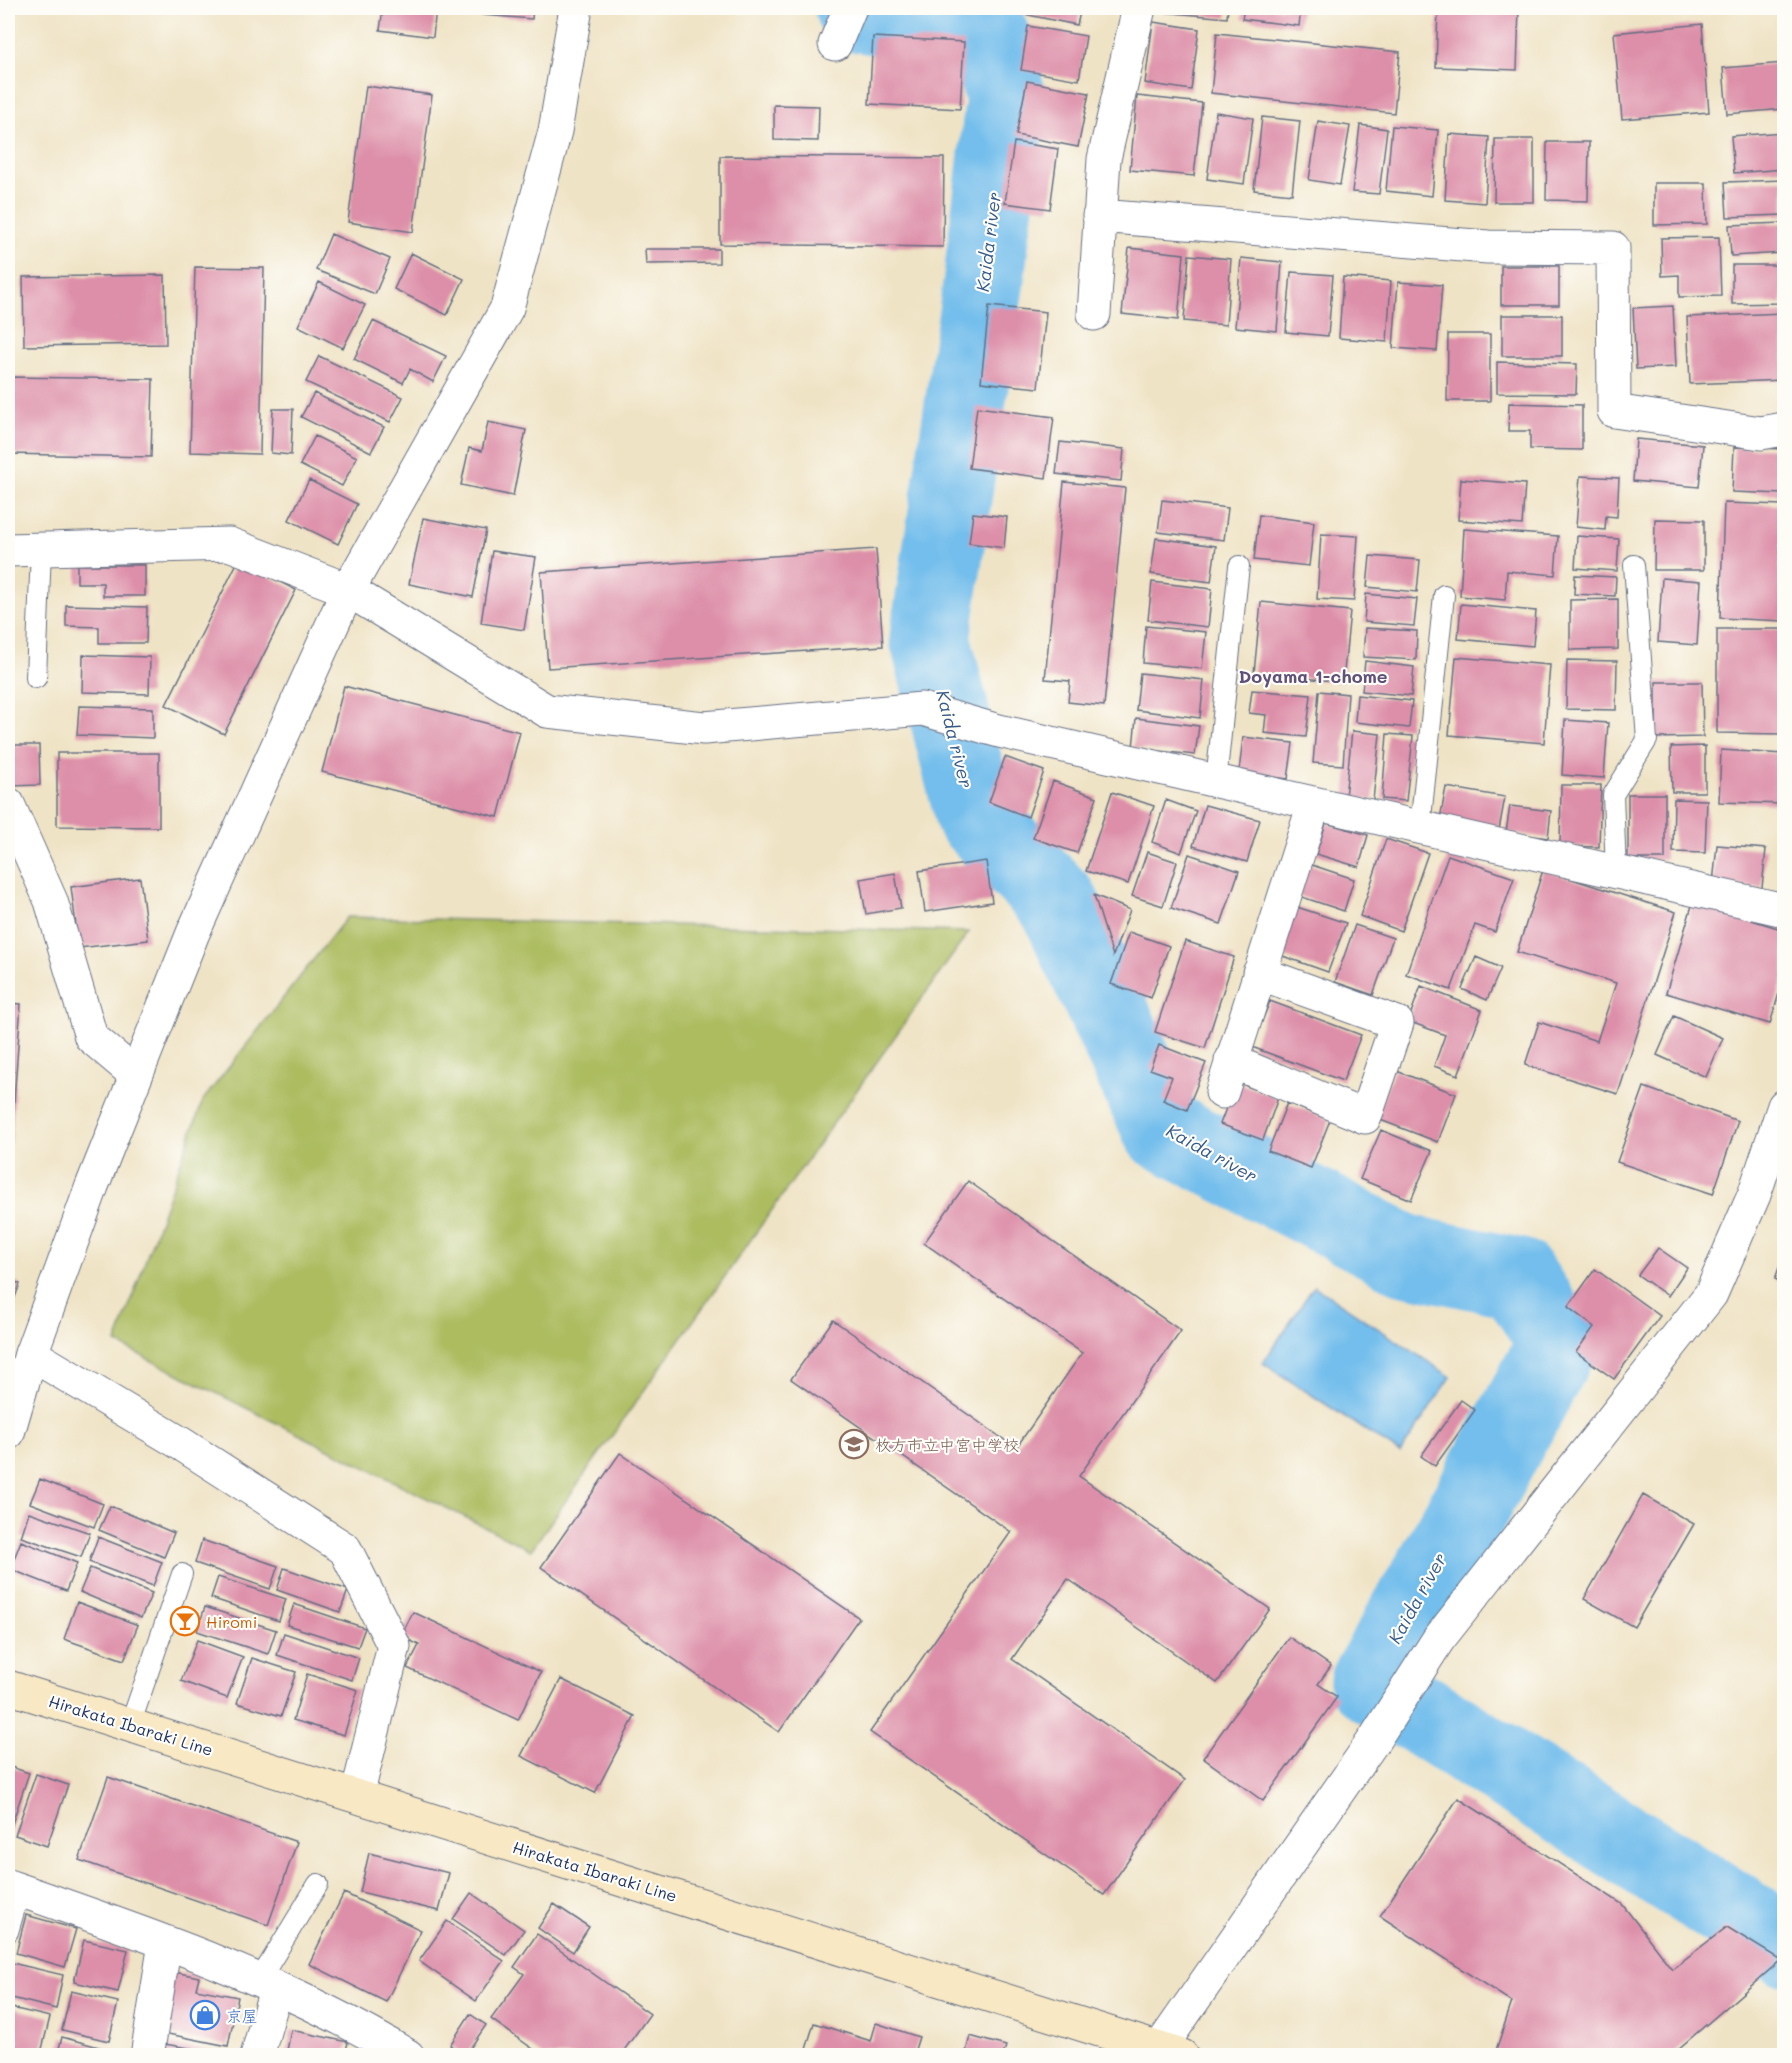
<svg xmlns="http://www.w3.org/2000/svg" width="1792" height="2063" viewBox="0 0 1792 2063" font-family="Mali,'Klee One',sans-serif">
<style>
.green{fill:#acbc5f;stroke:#64765e;stroke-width:1.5}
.water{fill:#73beec;stroke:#4776a5;stroke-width:1.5}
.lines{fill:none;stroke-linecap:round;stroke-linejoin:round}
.river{stroke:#73beec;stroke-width:81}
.building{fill:#dd8fa9}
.service-casing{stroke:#656e82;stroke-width:22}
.minor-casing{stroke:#656e82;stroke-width:35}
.tertiary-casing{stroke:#656e82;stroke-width:35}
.secondary-casing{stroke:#656e82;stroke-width:35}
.service{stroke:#fff;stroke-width:20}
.minor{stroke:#fff;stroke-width:33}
.tertiary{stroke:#fff;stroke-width:33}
.secondary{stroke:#f8e8c3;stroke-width:33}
.labels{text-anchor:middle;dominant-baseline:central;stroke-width:4.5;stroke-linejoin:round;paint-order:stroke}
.education-label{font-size:16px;fill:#785e54;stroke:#fdfcf7;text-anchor:start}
.food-label{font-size:16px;fill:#c56008;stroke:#fdfcf7;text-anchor:start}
.street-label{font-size:16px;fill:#1b2f5e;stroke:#fdfcf7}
.shop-label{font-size:16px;fill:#366cbe;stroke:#fdfcf7;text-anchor:start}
.water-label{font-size:18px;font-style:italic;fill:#355a89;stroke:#fdfcf7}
.neighbourhood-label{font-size:18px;font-weight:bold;fill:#5f5178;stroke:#fdfcf7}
</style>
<rect width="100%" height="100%" fill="#fdfcf7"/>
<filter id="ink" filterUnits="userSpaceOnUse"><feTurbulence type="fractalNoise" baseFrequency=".0167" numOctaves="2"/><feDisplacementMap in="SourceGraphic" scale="12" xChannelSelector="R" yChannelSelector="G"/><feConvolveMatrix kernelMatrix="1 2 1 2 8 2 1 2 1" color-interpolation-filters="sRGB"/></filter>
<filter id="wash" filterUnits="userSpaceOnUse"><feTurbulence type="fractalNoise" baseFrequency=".008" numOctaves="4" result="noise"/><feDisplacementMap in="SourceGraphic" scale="24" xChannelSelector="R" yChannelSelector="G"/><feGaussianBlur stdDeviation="1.35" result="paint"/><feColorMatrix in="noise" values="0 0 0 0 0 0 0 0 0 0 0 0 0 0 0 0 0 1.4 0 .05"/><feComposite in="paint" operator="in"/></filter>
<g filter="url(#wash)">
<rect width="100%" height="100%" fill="#efe3c5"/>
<path class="green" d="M347,917L969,932L531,1550L116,1343L203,1100Z"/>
<path class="water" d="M1314,1286L1451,1377L1400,1453L1263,1363Z"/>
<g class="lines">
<path class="river" d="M855,8L859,12L987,30L1006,98L983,286L930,638L975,816L1059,904L1163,1130L1406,1255L1517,1278L1559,1342L1436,1568L1370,1682L1784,1944"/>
</g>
<g id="blocks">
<path class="building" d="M383,8H436L433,37L380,30Z
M482,8H533L532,19L482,15Z
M942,8H986L985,14Z
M995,8H1081L1077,25Z
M1163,8H1228L1227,18L1163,12Z
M1244,8H1301L1299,26L1242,19Z
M1438,8H1519L1517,70L1436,67Z
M1153,22L1199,29L1191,90L1145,83Z
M1702,24L1709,112L1622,119L1614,33Z
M1028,26L1086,36L1079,80L1021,70Z
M1217,33L1400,52L1394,113L1211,93Z
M873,37L964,42L960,109L869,104Z
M1784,63V109L1727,114L1723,68Z
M1027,81L1089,93L1078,147L1016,135Z
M366,86L432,95L413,232L348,222Z
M1137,96L1202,103L1194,176L1130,170Z
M774,105L819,106L818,141L774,140Z
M1216,112L1253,118L1244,184L1207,179Z
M1262,117L1300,121L1292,194L1254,190Z
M1318,121L1350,126L1340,185L1309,180Z
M1360,125L1387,129L1379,194L1352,192Z
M1392,126L1438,130L1432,196L1386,191Z
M1784,132V169L1734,173L1731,136Z
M1449,134L1489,137L1485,203L1445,200Z
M1495,139H1534V202H1494Z
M1014,142L1058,149L1050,209L1005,203Z
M1547,142H1589L1588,201L1546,200Z
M720,156L944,158L943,247L720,244Z
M1784,180V215L1727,217L1725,182Z
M1654,183H1706L1707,224L1654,225Z
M1784,223V253L1731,256L1729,225Z
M331,234L390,259L375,294L316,270Z
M1719,237L1721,296L1679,297V275L1662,276L1661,238Z
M1129,248L1184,254L1178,320L1122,314Z
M645,249H719V263L646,264Z
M411,253L464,279L447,315L394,289Z
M1189,255L1231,259L1226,325L1184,321Z
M1241,258L1282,262L1277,331L1235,327Z
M1732,265H1784L1782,303L1732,304Z
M1501,266H1559V305H1501Z
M195,267L264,268L260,454L190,452Z
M1291,272L1333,275L1328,336L1286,332Z
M165,275L166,344L24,346L23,277Z
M1343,277L1391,281L1387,342L1339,338Z
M319,282L365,305L343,348L298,326Z
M1398,282L1442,285L1437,351L1393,348Z
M989,306L1046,312L1038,388L981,382Z
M1673,306L1676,367L1636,369L1633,308Z
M1784,313V380L1690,384L1687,317Z
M1502,315H1562V356H1502Z
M373,321L446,356L433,382L410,369L403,383L354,359Z
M1448,334H1490V401H1447Z
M319,356L403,397L390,422L306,382Z
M1497,362L1577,364L1576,394L1497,393Z
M8,377L153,379L151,457L8,454Z
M314,393L384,427L371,452L301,417Z
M1509,403L1582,405V450L1530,449V431H1508Z
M977,407L1054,417L1046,478L969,468Z
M273,409H293L291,455L271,453Z
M488,422L526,430L513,496L461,485L469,448L482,451Z
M315,436L357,457L342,486L300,465Z
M1636,439L1703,445L1699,487L1633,481Z
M1060,442L1124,449L1121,481L1056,474Z
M1734,447L1784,449V494L1732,492Z
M1580,476L1619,478L1617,517L1606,516L1605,530L1576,527Z
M1461,479L1525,484L1522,525L1458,520Z
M309,480L357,504L338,544L289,520Z
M1064,482L1125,488L1104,706L1068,702L1070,681L1045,679Z
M1162,500L1228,508L1224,540L1158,532Z
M1724,503L1784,505V545L1780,544V581L1784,582V621L1720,618Z
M973,513L1007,517L1004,548L969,543Z
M1259,515L1314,522L1309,566L1254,560Z
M423,518L486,530L473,597L409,584Z
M1655,519L1704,520V570H1654Z
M1464,529L1558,536L1555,575L1507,571L1505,600L1460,596Z
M1321,534L1358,536L1354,601L1317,599Z
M1577,536L1619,539L1617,571L1575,568Z
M1156,538L1216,546L1211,582L1151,574Z
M876,549L883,646L548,668L541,572Z
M492,551L536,557L524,630L481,623Z
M1370,556L1420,560L1417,592L1367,587Z
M238,561L296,590L224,734L166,705Z
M77,565H145V596H103V583H77Z
M1575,575L1616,577L1615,596L1574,594Z
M1662,578L1701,581L1697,645L1658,642Z
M1152,582L1212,589L1208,627L1148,620Z
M1366,594L1417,599L1414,626L1364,622Z
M1618,599V649L1570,650V600Z
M1261,602L1350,611L1343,682L1254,673Z
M1461,604L1536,611L1533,646L1458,639Z
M66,605L147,607L146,643H99V627L66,626Z
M1146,626L1206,632L1202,669L1143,663Z
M1365,628L1417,631L1416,660L1363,657Z
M1717,629H1784V734L1717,733Z
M83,655L150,657L149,694L82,692Z
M1456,657L1550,665L1544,743L1449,735Z
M1567,660L1617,661L1616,710L1566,709Z
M1365,661L1414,667L1411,696L1362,691Z
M1140,673L1204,680L1200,718L1136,710Z
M1656,682H1702L1703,737L1656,738Z
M344,686L520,732L498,817L322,772Z
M1252,690L1311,695L1306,737L1264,733L1266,715L1249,713Z
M1319,691L1348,694L1343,765L1313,763Z
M1357,695L1412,701L1409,728L1355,722Z
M79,706L153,708V738L77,735Z
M1136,718L1199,726L1195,755L1133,748Z
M1565,720L1608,723L1604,778L1562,775Z
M1352,731L1380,734L1373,800L1345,797Z
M1387,734L1413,736L1406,801L1382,799Z
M1243,737L1293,743L1288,779L1239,772Z
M8,745H39L40,785L8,786Z
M1705,746V792H1672L1671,747Z
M1721,750L1784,754V804L1719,802Z
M57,753H159V827L57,826Z
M1005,757L1044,771L1028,817L989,802Z
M1053,781L1097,797L1077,853L1033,838Z
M1561,785H1601L1599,847L1560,846Z
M1446,787L1505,797L1499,830L1440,819Z
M1112,792L1154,806L1128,884L1086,871Z
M1628,794H1665V859H1628Z
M1674,799L1707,800L1705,853L1673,852Z
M1166,800L1196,811L1181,853L1152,842Z
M1205,805L1260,820L1247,862L1193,846Z
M1510,806L1551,811L1548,838L1506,832Z
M1326,823L1368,835L1359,867L1316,854Z
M1386,839L1428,853L1401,931L1360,916Z
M1717,845L1766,849L1762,888L1713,883Z
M1147,852L1177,862L1163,906L1132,896Z
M1189,854L1239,871L1221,924L1171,908Z
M1448,855L1514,878L1495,932L1475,925L1451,990L1406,974Z
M986,861L992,902L925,912L919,871Z
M1309,864L1354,879L1344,911L1299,896Z
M1543,870L1676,912L1618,1094L1525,1065L1539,1022L1597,1041L1616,983L1517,952Z
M895,873L901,908L866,914L860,879Z
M140,878L148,940L79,948L71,887Z
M1094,895L1130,910L1113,956Z
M1693,902L1784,930V976L1770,1024L1666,993Z
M1294,906L1346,923L1328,972L1277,954Z
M1355,925L1393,938L1373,995L1335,982Z
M1129,932L1169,946L1151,998L1111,984Z
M1185,941L1234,957L1205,1048L1155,1032Z
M1476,957L1501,968L1487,1000L1462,989Z
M1421,986L1482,1010L1458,1075L1434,1066L1445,1035L1408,1021Z
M1270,1001L1361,1035L1343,1081L1252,1047Z
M8,1003L21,1004L11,1144L8,1143Z
M1674,1016L1723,1038L1706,1077L1657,1055Z
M1159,1045L1206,1063L1187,1110L1163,1100L1172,1077L1150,1069Z
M1394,1070L1456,1094L1438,1142L1375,1118Z
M1236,1082L1278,1098L1263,1140L1220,1124Z
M1644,1087L1738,1121L1713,1194L1617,1162Z
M1287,1103L1330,1120L1311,1168L1268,1151Z
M1381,1130L1432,1151L1411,1200L1360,1179Z
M968,1181L1181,1331L1079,1476L1270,1609L1217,1683L1068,1579L1012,1659L1185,1780L1104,1895L870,1732L1011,1532L791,1379L833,1320L1016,1448L1082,1353L924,1243Z
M1658,1248L1687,1268L1668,1296L1638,1275Z
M1782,1259L1784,1260V1283L1775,1279Z
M1595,1269L1660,1316L1614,1379L1576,1352L1594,1327L1568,1307Z
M8,1279L20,1284L8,1316Z
M1461,1400L1475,1410L1435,1466L1421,1456Z
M620,1453L859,1618L779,1732L541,1567Z
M40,1479L103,1504L94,1527L30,1503Z
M1643,1495L1694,1524L1634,1627L1584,1599Z
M110,1506L174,1533L164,1557L99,1530Z
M29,1512L90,1533L81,1557L21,1537Z
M98,1537L162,1562L153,1586L89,1562Z
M202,1540L278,1566L270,1589L195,1563Z
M21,1541L77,1563L66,1591L10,1569Z
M90,1568L152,1593L141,1618L80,1592Z
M284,1568L348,1590L340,1612L277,1590Z
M218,1577L286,1599L279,1621L211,1598Z
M77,1602L138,1625L124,1660L64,1639Z
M294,1604L365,1628L358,1647L287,1625Z
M205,1607L276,1630L268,1654L197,1631Z
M413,1612L541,1672L518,1720L407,1668L419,1645L401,1636Z
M284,1633L359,1658L352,1680L277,1655Z
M1289,1637L1331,1666L1318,1684L1337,1697L1263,1801L1203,1758Z
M197,1640L243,1657L227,1698L181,1681Z
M252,1658L296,1672L281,1716L237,1703Z
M307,1674L358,1690L344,1735L293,1720Z
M561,1679L635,1716L595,1793L521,1756Z
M8,1766L29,1773L10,1830L8,1829Z
M36,1774L68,1785L47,1846L15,1835Z
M108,1777L297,1842L268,1925L79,1860Z
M1458,1798L1622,1904L1672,1969L1727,1927L1781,1960L1670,2056H1494L1512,2002L1380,1916Z
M369,1853L449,1873L439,1911L360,1892Z
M344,1893L421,1930L386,2002L309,1964Z
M471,1893L524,1930L506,1955L453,1919Z
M554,1904L589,1927L573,1952L538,1928Z
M26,1915L76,1929L65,1967L16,1953Z
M447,1921L504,1961L476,2001L419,1961Z
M537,1934L650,2014L620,2056H543L491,2019L524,1974L514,1967Z
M84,1940L128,1950L118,1992L74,1982Z
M12,1963L63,1975L56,2009L8,1997Z
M169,1971L199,1977L196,1989L238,1997L228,2046L158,2032Z
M71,1991L118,2002L109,2041L62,2030Z
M8,2007L50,2017L41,2053L8,2045Z
M470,2014L486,2025L465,2056L450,2045Z
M814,2023L871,2041L876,2023L919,2037L913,2056H804Z
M291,2030L348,2042L345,2056H286Z
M970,2036L1006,2046L1003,2056H965Z
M62,2037L117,2052L115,2056H57Z
M164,2044L221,2053V2056H162Z"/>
</g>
</g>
<g filter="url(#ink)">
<use href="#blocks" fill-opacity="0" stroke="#656e82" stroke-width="1.5"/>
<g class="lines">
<g class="service-casing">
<path id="service" d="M36,678L41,549
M1216,781L1239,566
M1420,828L1444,595
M1616,872L1613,795L1647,740L1634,565
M130,1725L182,1574
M8,1932L20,1891
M260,1979L318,1884"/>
</g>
<g class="minor-casing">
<path id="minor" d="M835,44L850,8
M1099,216L1488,247L1613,248L1614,411L1761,433L1784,429
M1094,314L1104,159L1139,8
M8,550L229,544L348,590L547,711L704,728L922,709L999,731L1216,781L1784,910
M8,804L51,901L91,1037L136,1075
M1231,1061L1365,1117L1397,1023L1259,973
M1222,1092L1314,804
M31,1354L180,1443L345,1549L394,1646L357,1796
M1160,2048L1374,1740L1438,1640L1711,1294L1754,1195L1784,1106
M147,2056L165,1943
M257,2056L276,1989"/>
</g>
<g class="tertiary-casing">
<path id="tertiary" d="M8,1433L31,1354L92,1186L193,933L348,590L507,308L555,131L576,8
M8,1886C144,1933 284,1981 408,2056"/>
</g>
<g class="secondary-casing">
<path id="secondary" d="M8,1687L1182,2056"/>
</g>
<use href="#service" class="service"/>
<use href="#minor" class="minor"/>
<use href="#tertiary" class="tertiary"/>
<use href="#secondary" class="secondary"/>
</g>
</g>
<defs>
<g id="school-ring" transform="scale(1.5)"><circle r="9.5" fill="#fdfcf7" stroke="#8d6e63" stroke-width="1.5"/><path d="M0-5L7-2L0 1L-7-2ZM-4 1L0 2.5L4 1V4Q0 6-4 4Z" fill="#8d6e63"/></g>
<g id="bar-ring" transform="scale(1.5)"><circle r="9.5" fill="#fdfcf7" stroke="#e8710a" stroke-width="1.5"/><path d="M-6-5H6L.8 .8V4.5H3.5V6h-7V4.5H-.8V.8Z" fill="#e8710a"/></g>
<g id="shop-ring" transform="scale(1.5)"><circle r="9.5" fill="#fdfcf7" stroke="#3f7fe0" stroke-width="1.5"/><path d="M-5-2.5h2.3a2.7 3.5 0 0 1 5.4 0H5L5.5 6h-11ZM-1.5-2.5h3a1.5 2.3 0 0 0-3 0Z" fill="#3f7fe0"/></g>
</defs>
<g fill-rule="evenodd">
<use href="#school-ring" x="854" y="1444"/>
<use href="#bar-ring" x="185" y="1621"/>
<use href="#shop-ring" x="205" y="2015"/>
</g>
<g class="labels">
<g class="education-label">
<text x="875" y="1444">枚方市立中宮中学校</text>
</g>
<g class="food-label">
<text x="206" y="1621">Hiromi</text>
</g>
<g class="street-label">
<text transform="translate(131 1725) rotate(17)">Hirakata Ibaraki Line</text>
<text transform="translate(595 1871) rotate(17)">Hirakata Ibaraki Line</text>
</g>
<g class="shop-label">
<text x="226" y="2015">京屋</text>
</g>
<g class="water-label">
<text transform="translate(988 242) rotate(-83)">Kaida river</text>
<text transform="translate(955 739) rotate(76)">Kaida river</text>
<text transform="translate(1212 1153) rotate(29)">Kaida river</text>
<text transform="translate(1417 1598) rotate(-61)">Kaida river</text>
</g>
<g class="neighbourhood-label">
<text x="1313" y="676">Doyama 1-chome</text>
</g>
</g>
<rect width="1792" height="2063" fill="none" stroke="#fdfcf7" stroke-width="30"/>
</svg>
